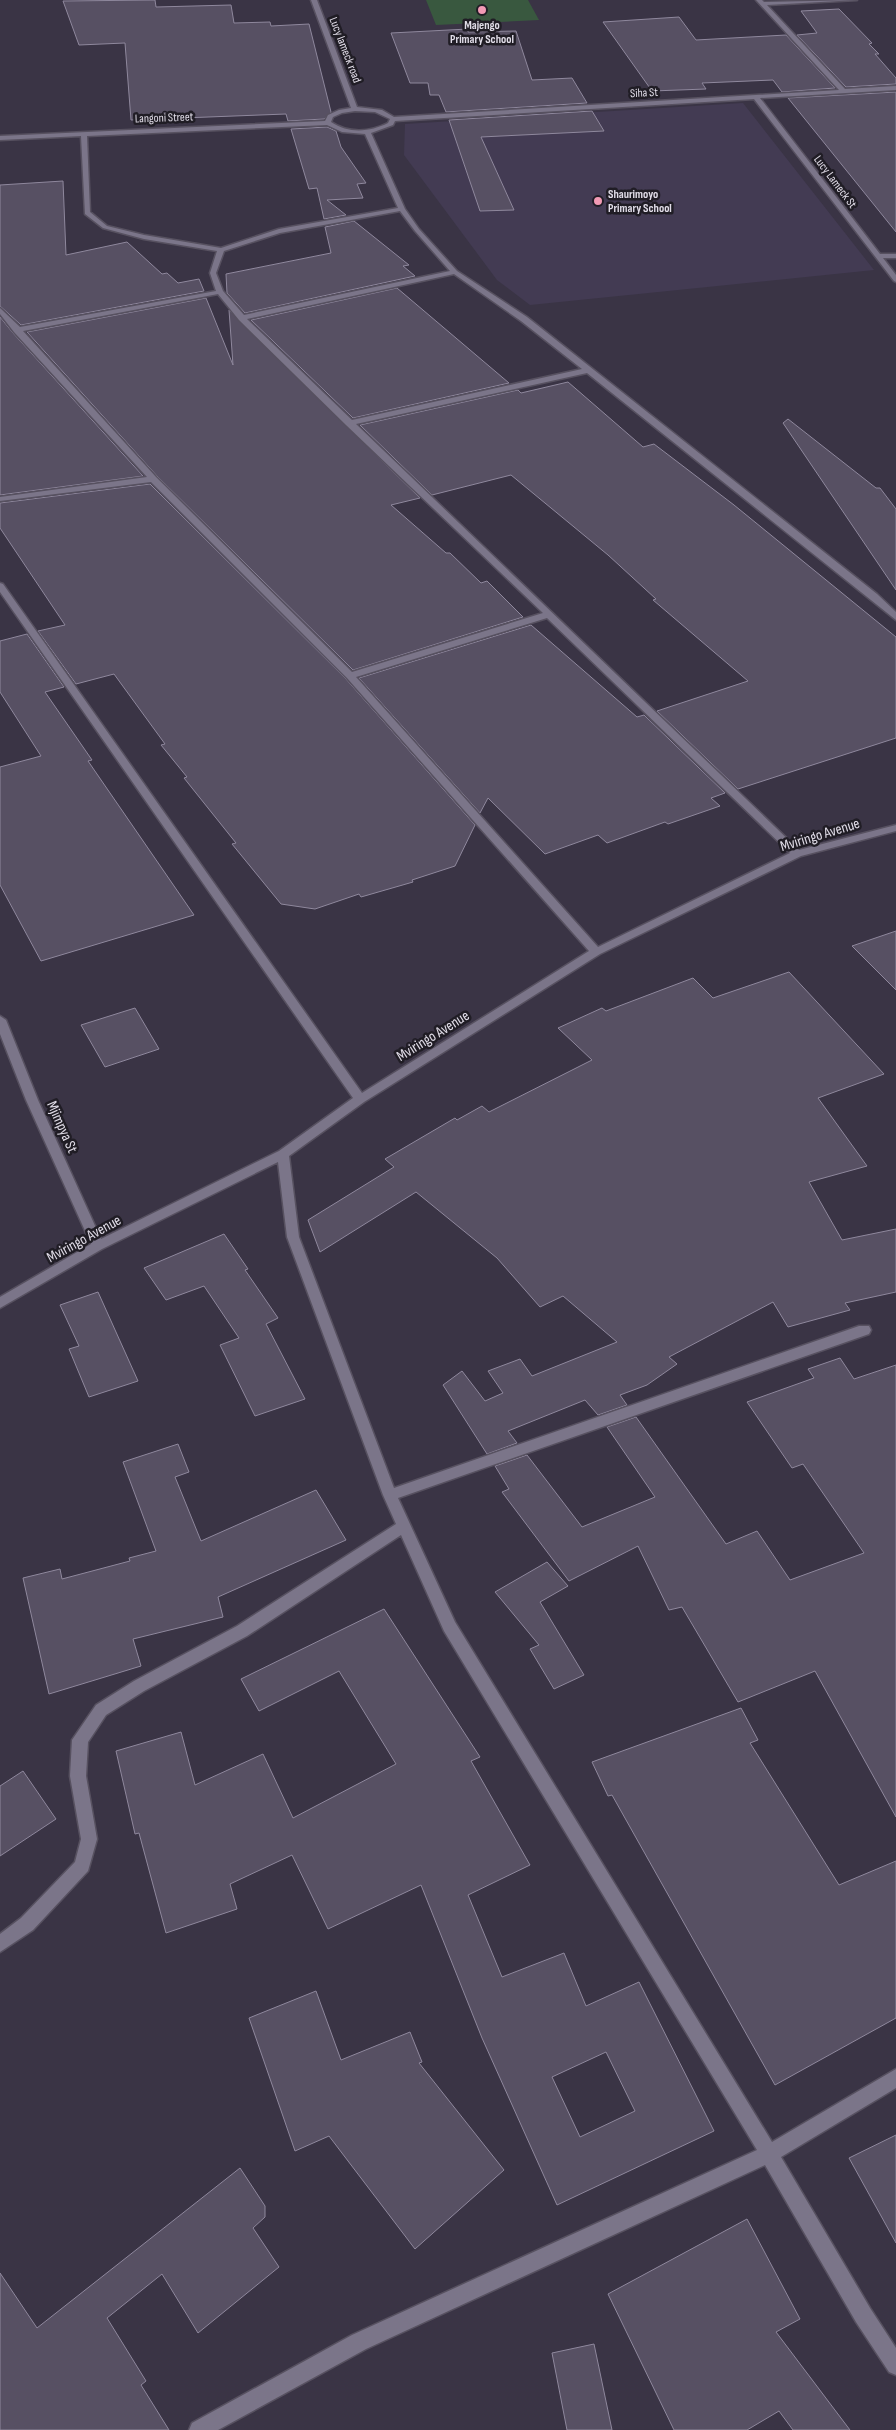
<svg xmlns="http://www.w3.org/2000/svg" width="896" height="2430" viewBox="0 0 896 2430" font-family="'Sofia Sans Condensed',sans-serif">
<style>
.built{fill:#433b53}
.green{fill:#39583f}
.building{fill:#575063;stroke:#8f889d;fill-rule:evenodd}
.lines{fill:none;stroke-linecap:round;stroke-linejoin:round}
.minor-casing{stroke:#575160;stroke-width:3}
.minor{fill:#7b7589;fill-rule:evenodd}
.poi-dot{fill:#f19ab4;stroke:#201d25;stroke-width:2}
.labels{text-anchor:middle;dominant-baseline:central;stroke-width:5;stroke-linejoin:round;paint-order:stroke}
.far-poi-label{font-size:12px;font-weight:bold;fill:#e1dde8;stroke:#201d25}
.far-street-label{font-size:12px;fill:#e1dde8;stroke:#201d25}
.street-label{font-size:15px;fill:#e1dde8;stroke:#201d25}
</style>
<rect width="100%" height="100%" fill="#3a3445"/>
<path class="built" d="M743,103L874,270L530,305L497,280L404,155L405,124Z"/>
<path class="green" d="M426,0H528L539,20L436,25Z"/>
<path class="building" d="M155,0L156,7L231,5L234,23L270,22L271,26L309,24L331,112L324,119L288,121L286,114L131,120L125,43L79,45L63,1Z
M839,9L872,43L869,44L879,54H875L896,78V84L846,87L797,35L817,33L801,11Z
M679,17L696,40L786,35L835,88L782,92L773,80L702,83L706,89L652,91L603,22Z
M468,29V32L516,31L532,80L572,78L587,103L446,112L439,95H430L428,83H410L391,33Z
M896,92V232L788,98Z
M592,111L604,131L481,137L514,210L480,211L449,120Z
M327,127L336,131L341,147L366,183L357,184L363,198L327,200L346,215L324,219L317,188L309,189L291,129Z
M63,181L66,255L127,242L162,274L167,273L178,283L199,279L204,291L21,325L0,306V185Z
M354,221L409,265L403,266L415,276L245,313L227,293L226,274L331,253L325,227Z
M397,288L509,383L353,418L251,320Z
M206,298L233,365L229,310L420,498L391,505L446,553H450L481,583L487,581L523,617L353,670L157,476L27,332Z
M0,317L13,333L143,476L0,495Z
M568,382L643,447L654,444L734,505L896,637V738L738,789L657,711L748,681L653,600L656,599L608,555L511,475L432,495L360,425L518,390L521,393Z
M788,419L876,488H880L896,509V590L783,423Z
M150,484L346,679L475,825L455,866L412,880L413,882L361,897L359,894L315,909L281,904L232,844L236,843L184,778L187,777L161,745L165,744L114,674L76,684L38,631L65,625L0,528V503Z
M531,625L637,717L644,715L725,793L711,798L720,806L668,824L665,822L607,843L598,835L545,854L488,798L480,813L359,678Z
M27,634L64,687L45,692L92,760L88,761L194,915L41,961L0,885V767L41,756L0,692V641Z
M896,931V990L852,946Z
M789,972L884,1074L818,1098L867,1166L809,1182L842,1240L896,1229V1292L845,1303L850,1310L788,1327L773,1302L669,1357L677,1364L647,1385L620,1395L627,1405L598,1415L585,1400L508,1431L517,1443L487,1454L443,1385L462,1371L485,1401L503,1393L488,1371L520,1359L532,1376L617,1342L563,1296L540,1307L497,1258L416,1192L320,1252L308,1220L394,1167L385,1159L455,1118L457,1120L482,1106L489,1112L592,1060L558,1028L602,1008L606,1011L693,978L713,998Z
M135,1008L159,1049L105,1067L81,1025Z
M224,1234L248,1269L245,1270L278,1318L266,1324L305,1399L255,1416L220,1345L239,1338L204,1286L166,1300L144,1268Z
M98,1292L138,1381L89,1397L69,1349L79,1346L60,1305Z
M840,1358L854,1379L896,1365V1817L815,1671L738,1702L682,1607L669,1610L638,1546L569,1581L502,1492L509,1489L495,1466L527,1455L582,1527L655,1497L607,1427L636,1417L726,1544L757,1531L790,1580L864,1553L803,1464L792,1468L747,1402L814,1378L808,1369Z
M178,1444L189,1472L175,1477L201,1541L316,1490L346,1540L218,1597L223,1617L133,1639L141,1666L49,1694L23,1578L60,1569L62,1579L130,1561L129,1558L156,1551L123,1462Z
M547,1562L568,1586L540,1602L584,1675L554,1689L530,1649L539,1645L495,1592Z
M384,1609L480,1757L471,1761L530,1865L468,1895L502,1977L564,1953L586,2006L639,1982L714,2131L557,2205L482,2038L421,1885L328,1929L292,1855L230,1884L237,1909L166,1933L139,1833L135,1834L116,1751L181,1732L195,1785L263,1754L293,1818L396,1764L339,1671L259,1711L241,1679ZM606,2052L635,2111L580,2137L552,2077Z
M741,1708L758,1740L750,1743L839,1885L896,1861V2018L775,2085L612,1795L608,1796L592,1762Z
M23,1771L56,1819L0,1856V1786Z
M316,1991L341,2060L410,2032L422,2062L419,2063L504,2170L415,2249L329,2136L295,2151L249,2018Z
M896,2135V2243L849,2158Z
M240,2168L265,2206V2217L253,2228L279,2267L198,2333L162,2274L107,2318L146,2381L141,2385L169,2430H0V2273L37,2328Z
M747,2219L800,2319L776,2332L850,2430H793L779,2411L747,2430H674L608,2294Z
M594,2344L612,2430H567L552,2353Z"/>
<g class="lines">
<g class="minor-casing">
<path id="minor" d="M311,0H317L357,107L382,110L394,117L839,90L756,0H762L764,2L857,0L767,5L845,89L896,86V90L760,98L880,254H896V258H883L896,275V282L894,281L754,99L395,121L393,125L371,133L405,209L419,229L457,271L527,317L877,594L896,612V620L587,373L356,424L799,850L896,825V831L801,856L600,954L364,1102L289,1156L299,1237L394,1488L859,1326H869L871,1330L869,1334L398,1498L455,1622L772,2142L896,2069V2088L781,2157L870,2308L896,2348V2375L889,2372L856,2322L765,2165L366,2349L218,2430H189L192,2423L352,2335L757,2150L444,1631L401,1535L247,1636L144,1691L106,1715L88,1742L86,1776L97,1839L88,1871L33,1930L0,1952V1934L21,1918L75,1862L81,1839L70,1776L72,1740L96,1705L134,1681L237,1626L396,1524L383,1495L287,1237L278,1162L102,1249L0,1308V1297L91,1244L26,1100L0,1034V1016L6,1020L38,1100L101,1239L279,1151L353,1098L0,592V583L3,584L362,1093L589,951L347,678L151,482L0,501V497L147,477L14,332L0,314V308L20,327L216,291L210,273L217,251L144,239L103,228L85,214L81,136L0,140V136L325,121L328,115L339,110L351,108ZM355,111L375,112L390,119L388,123C370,132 349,134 331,122L333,117L342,113ZM327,125L342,132L365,134L398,208L279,229L221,248L144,235L107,226L90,212L87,136ZM400,211L415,231L450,271L244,315L223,291L216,273L224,251L280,233ZM454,274L521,321L582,369L352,420L247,319ZM218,294L239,320L346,425L543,613L352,672L156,477L23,331ZM547,618L790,853L598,947L356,677Z"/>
</g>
<use href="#minor" class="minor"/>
</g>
<g class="poi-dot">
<circle cx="482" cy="10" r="5"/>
<circle cx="598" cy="201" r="5"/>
</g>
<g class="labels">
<g class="far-poi-label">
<text x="482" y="25">Majengo<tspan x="482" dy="14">Primary School</tspan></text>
<text x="608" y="194" text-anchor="start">Shaurimoyo<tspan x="608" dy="14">Primary School</tspan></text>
</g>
<g class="far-street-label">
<text transform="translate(345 50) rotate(69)">Lucy lameck road</text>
<text transform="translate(644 93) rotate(-3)">Siha St</text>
<text transform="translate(164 118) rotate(-2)">Langoni Street</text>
<text transform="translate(835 182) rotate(53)">Lucy Lameck St</text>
</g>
<g class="street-label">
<text transform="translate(820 835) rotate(-17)">Mviringo Avenue</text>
<text transform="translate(433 1036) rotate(-32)">Mviringo Avenue</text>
<text transform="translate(62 1127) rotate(66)">Mjimpya St</text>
<text transform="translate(84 1239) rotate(-29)">Mviringo Avenue</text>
</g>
</g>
</svg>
